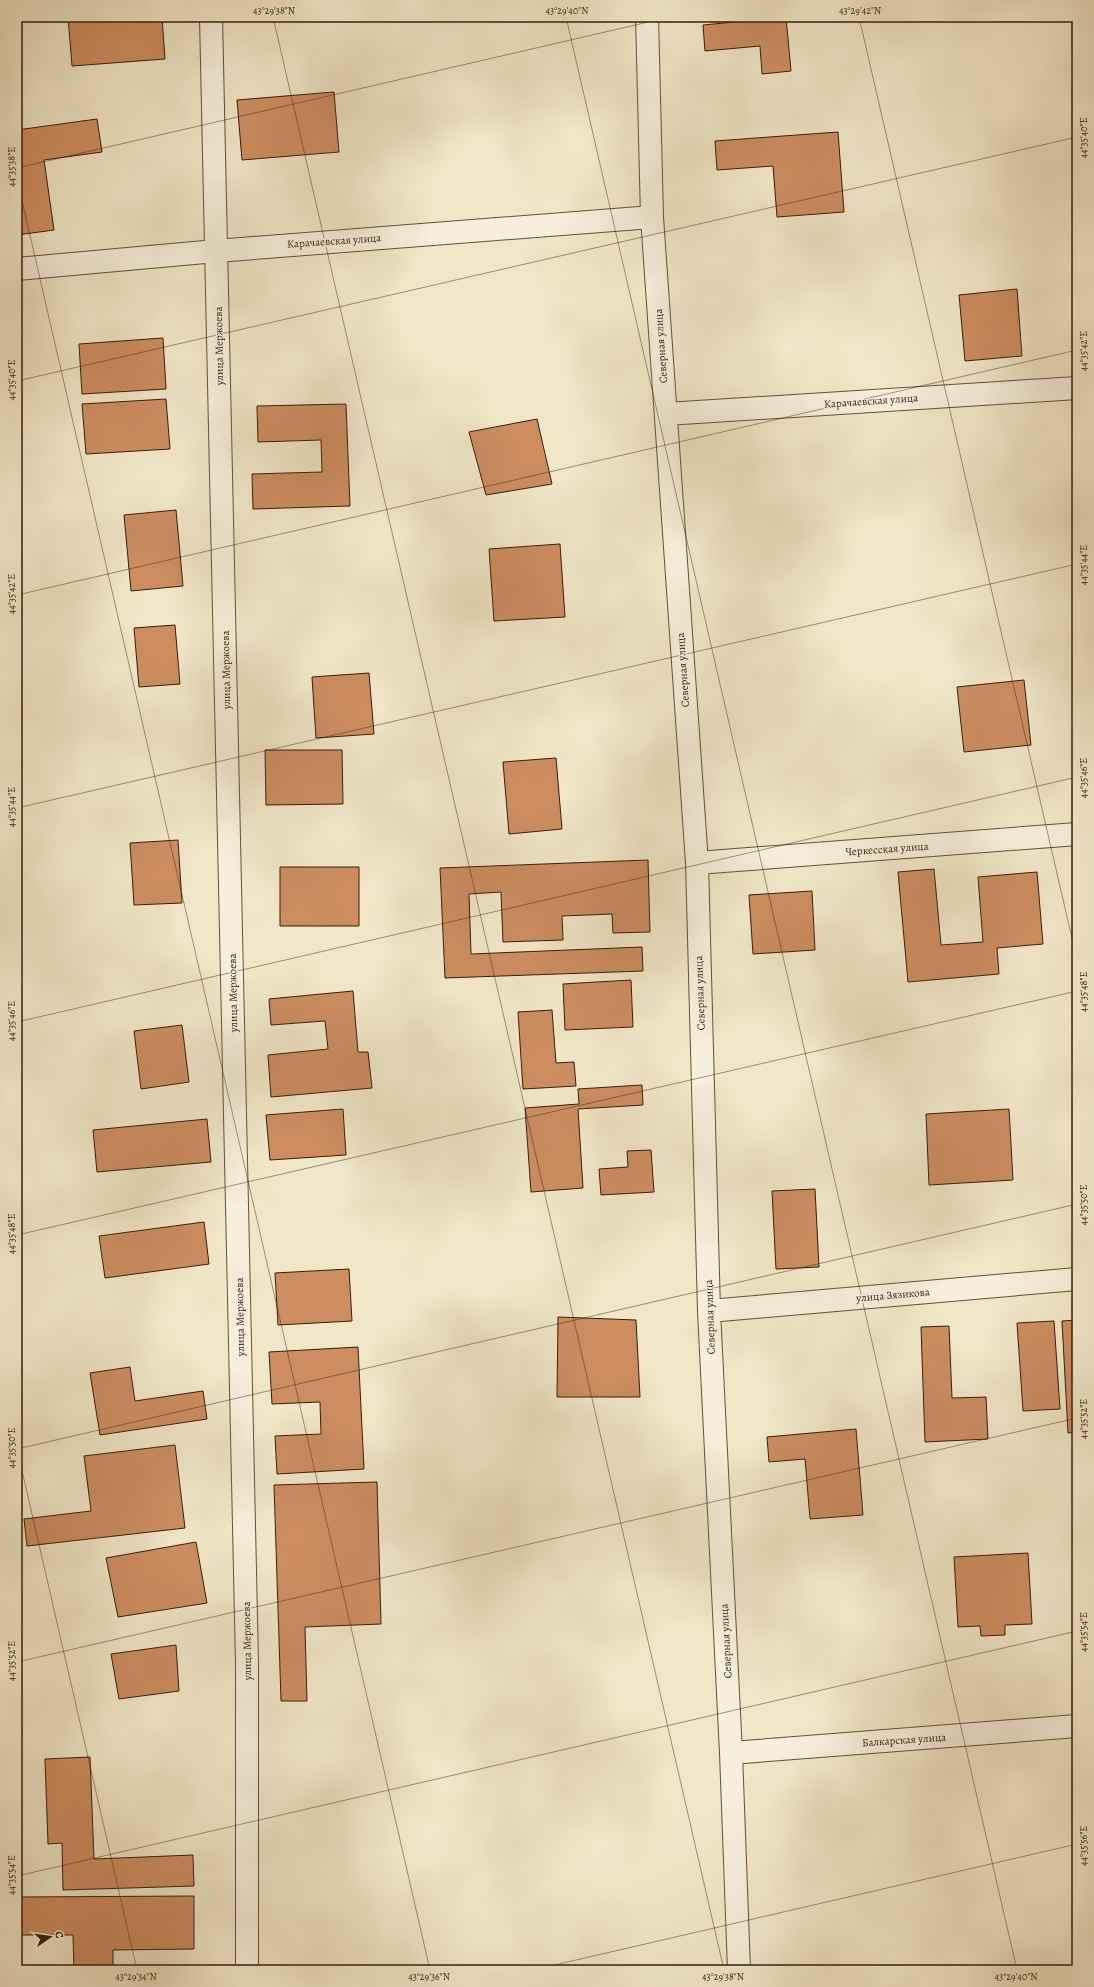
<svg xmlns="http://www.w3.org/2000/svg" width="1094" height="1987" viewBox="0 0 1094 1987" font-family="Alegreya,serif">
<style>
.building{fill:#cd8d61;stroke:#381e09}
.lines{fill:none;stroke-linecap:round;stroke-linejoin:round}
.street-casing{stroke:#665039;stroke-width:24}
.street{stroke:#f6efdb;stroke-width:22}
.ticks{fill:none;stroke:#381e09;stroke-width:1;stroke-opacity:0.45}
.labels{text-anchor:middle;dominant-baseline:central;stroke-width:3;stroke-linejoin:round;paint-order:stroke}
.street-label{font-size:11px;fill:#381e09;stroke:#f6efdb}
.neatline{fill:none;stroke:#381e09;stroke-width:1.5}
.ticks-label{font-size:10px;text-anchor:middle;fill:#381e09}
</style>
<rect width="100%" height="100%" fill="#f1e7c8"/>
<filter id="stains"><feTurbulence type="fractalNoise" baseFrequency=".005" numOctaves="4"/><feColorMatrix values="0 0 0 0 .2 0 0 0 0 .09 0 0 0 0 .02 0 0 0 .5 -.17"/></filter>
<radialGradient id="worn" r=".72"><stop offset=".6" stop-color="#630" stop-opacity="0"/><stop offset="1" stop-color="#630" stop-opacity=".3"/></radialGradient>
<path class="building" d="M68,17H162L165,59L72,66Z
M786,17L791,71L762,74L760,46L705,51L703,25Z
M334,92L339,152L242,160L237,100Z
M97,119L102,152L44,160L54,230L17,235V130Z
M838,132L844,212L777,217L773,166L717,170L715,141Z
M1017,289L1022,356L965,361L959,295Z
M163,338L166,389L82,394L79,344Z
M166,399L170,449L86,454L82,404Z
M346,404L350,506L253,509L252,474L322,472L321,440L258,442L257,406Z
M537,419L552,484L486,495L469,432Z
M176,510L183,586L131,591L124,515Z
M560,544L565,617L494,621L489,549Z
M175,625L180,684L139,687L134,628Z
M369,673L374,734L316,738L312,677Z
M1024,680L1031,745L964,752L957,687Z
M265,750H342L343,804L266,805Z
M556,758L562,829L509,834L503,762Z
M178,840L182,903L134,905L130,843Z
M648,860L650,932L613,933L612,914L562,916L563,940L503,942L501,892L469,894L471,954L642,947L643,971L445,978L440,868Z
M280,867H359V926H280Z
M934,869L941,945L983,942L978,877L1037,872L1043,944L997,948L999,974L908,982L898,872Z
M812,891L815,950L753,954L749,895Z
M631,980L633,1027L565,1030L563,984Z
M353,991L358,1052H368L372,1088L271,1097L268,1055L328,1049L325,1021L271,1025L269,999Z
M552,1010L556,1063L574,1062L576,1086L523,1089L518,1012Z
M182,1025L189,1082L141,1089L134,1031Z
M642,1085L643,1105L578,1109L583,1188L531,1192L525,1108L579,1104L578,1089Z
M343,1109L346,1155L270,1160L266,1115Z
M1009,1109L1013,1180L929,1185L926,1114Z
M207,1119L211,1162L97,1172L93,1130Z
M651,1150L654,1192L601,1195L599,1169L628,1167L627,1151Z
M815,1189L819,1267L776,1269L772,1191Z
M204,1222L209,1264L105,1278L99,1236Z
M349,1269L352,1321L278,1325L275,1273Z
M558,1317L636,1320L640,1397H557Z
M1077,1320V1432L1068,1433L1062,1321Z
M1054,1321L1060,1409L1023,1411L1017,1323Z
M949,1326L952,1398L986,1397L988,1439L925,1442L921,1327Z
M358,1347L364,1469L277,1474L275,1436L321,1434L320,1402L272,1404L269,1352Z
M130,1367L135,1401L203,1391L207,1419L100,1435L90,1373Z
M856,1429L863,1515L810,1519L805,1459L769,1462L767,1437Z
M175,1445L185,1528L27,1546L24,1519L91,1511L84,1456Z
M377,1482L381,1624L305,1627L307,1701H281L274,1485Z
M196,1542L207,1603L118,1617L106,1558Z
M1028,1553L1032,1624L1005,1625V1635L981,1636L980,1626L958,1627L954,1557Z
M176,1645L179,1691L119,1699L111,1654Z
M90,1757L94,1859L193,1855L194,1886L63,1890L62,1843L48,1844L45,1759Z
M194,1896V1949L113,1950V1970H74L73,1935H17V1897Z"/>
<g class="lines">
<g class="street-casing">
<path id="street" d="M211,17L247,1663V1970
M647,17L652,217L697,863L709,1311L731,1753L739,1970
M17,269L216,251L652,217
M666,414L1077,388
M697,863L1077,834
M709,1311L1077,1279
M731,1753L1077,1726"/>
</g>
<use href="#street" class="street"/>
</g>
<path class="ticks" d="M273,17L724,1970M566,17L1017,1970M859,17L1077,960M17,168L670,17M17,179L430,1970M17,381L1077,137M17,595L1077,350M17,808L1077,564M17,1022L1077,777M17,1235L1077,991M17,1449L1077,1204M17,1449L137,1970M17,1662L1077,1418M17,1876L1077,1631M533,1970L1077,1844"/>
<g class="labels">
<g class="street-label">
<text transform="translate(334 241) rotate(-4)">Карачаевская улица</text>
<text transform="translate(219 346) rotate(-91)">улица Мержоева</text>
<text transform="translate(661 346) rotate(-94)">Северная улица</text>
<text transform="translate(871 401) rotate(-4)">Карачаевская улица</text>
<text transform="translate(226 670) rotate(-91)">улица Мержоева</text>
<text transform="translate(683 670) rotate(-94)">Северная улица</text>
<text transform="translate(887 849) rotate(-4)">Черкесская улица</text>
<text transform="translate(233 993) rotate(-91)">улица Мержоева</text>
<text transform="translate(700 993) rotate(-92)">Северная улица</text>
<text transform="translate(893 1295) rotate(-5)">улица Зязикова</text>
<text transform="translate(240 1317) rotate(-91)">улица Мержоева</text>
<text transform="translate(710 1317) rotate(-92)">Северная улица</text>
<text transform="translate(247 1641) rotate(-91)">улица Мержоева</text>
<text transform="translate(726 1641) rotate(-93)">Северная улица</text>
<text transform="translate(904 1740) rotate(-4)">Балкарская улица</text>
</g>
</g>
<rect width="1094" height="1987" fill="none" stroke="#f1e7c8" stroke-width="44"/>
<g transform="translate(50 1937) rotate(77)" stroke="#f6efdb" stroke-width="3" paint-order="stroke">
<path d="M0-3L7 15L0 10L-7 15Z" fill="#381e09"/>
<text y="-6" font-size="11" font-weight="bold" text-anchor="middle" fill="#381e09">С</text>
</g>
<rect x="22" y="22" width="1050" height="1943" class="neatline"/>
<g class="ticks-label">
<text x="274" y="14">43°29'38"N</text>
<text x="567" y="14">43°29'40"N</text>
<text x="860" y="14">43°29'42"N</text>
<text transform="translate(1083 138) rotate(-90)" y="4">44°35'40"E</text>
<text transform="translate(11 167) rotate(-90)" y="4">44°35'38"E</text>
<text transform="translate(1083 351) rotate(-90)" y="4">44°35'42"E</text>
<text transform="translate(11 380) rotate(-90)" y="4">44°35'40"E</text>
<text transform="translate(1083 565) rotate(-90)" y="4">44°35'44"E</text>
<text transform="translate(11 594) rotate(-90)" y="4">44°35'42"E</text>
<text transform="translate(1083 778) rotate(-90)" y="4">44°35'46"E</text>
<text transform="translate(11 807) rotate(-90)" y="4">44°35'44"E</text>
<text transform="translate(1083 992) rotate(-90)" y="4">44°35'48"E</text>
<text transform="translate(11 1021) rotate(-90)" y="4">44°35'46"E</text>
<text transform="translate(1083 1205) rotate(-90)" y="4">44°35'50"E</text>
<text transform="translate(11 1234) rotate(-90)" y="4">44°35'48"E</text>
<text transform="translate(1083 1419) rotate(-90)" y="4">44°35'52"E</text>
<text transform="translate(11 1448) rotate(-90)" y="4">44°35'50"E</text>
<text transform="translate(1083 1632) rotate(-90)" y="4">44°35'54"E</text>
<text transform="translate(11 1661) rotate(-90)" y="4">44°35'52"E</text>
<text transform="translate(1083 1846) rotate(-90)" y="4">44°35'56"E</text>
<text transform="translate(11 1875) rotate(-90)" y="4">44°35'54"E</text>
<text x="136" y="1980">43°29'34"N</text>
<text x="429" y="1980">43°29'36"N</text>
<text x="723" y="1980">43°29'38"N</text>
<text x="1016" y="1980">43°29'40"N</text>
</g>
<rect width="100%" height="100%" filter="url(#stains)"/>
<rect width="100%" height="100%" fill="url(#worn)"/>
</svg>
